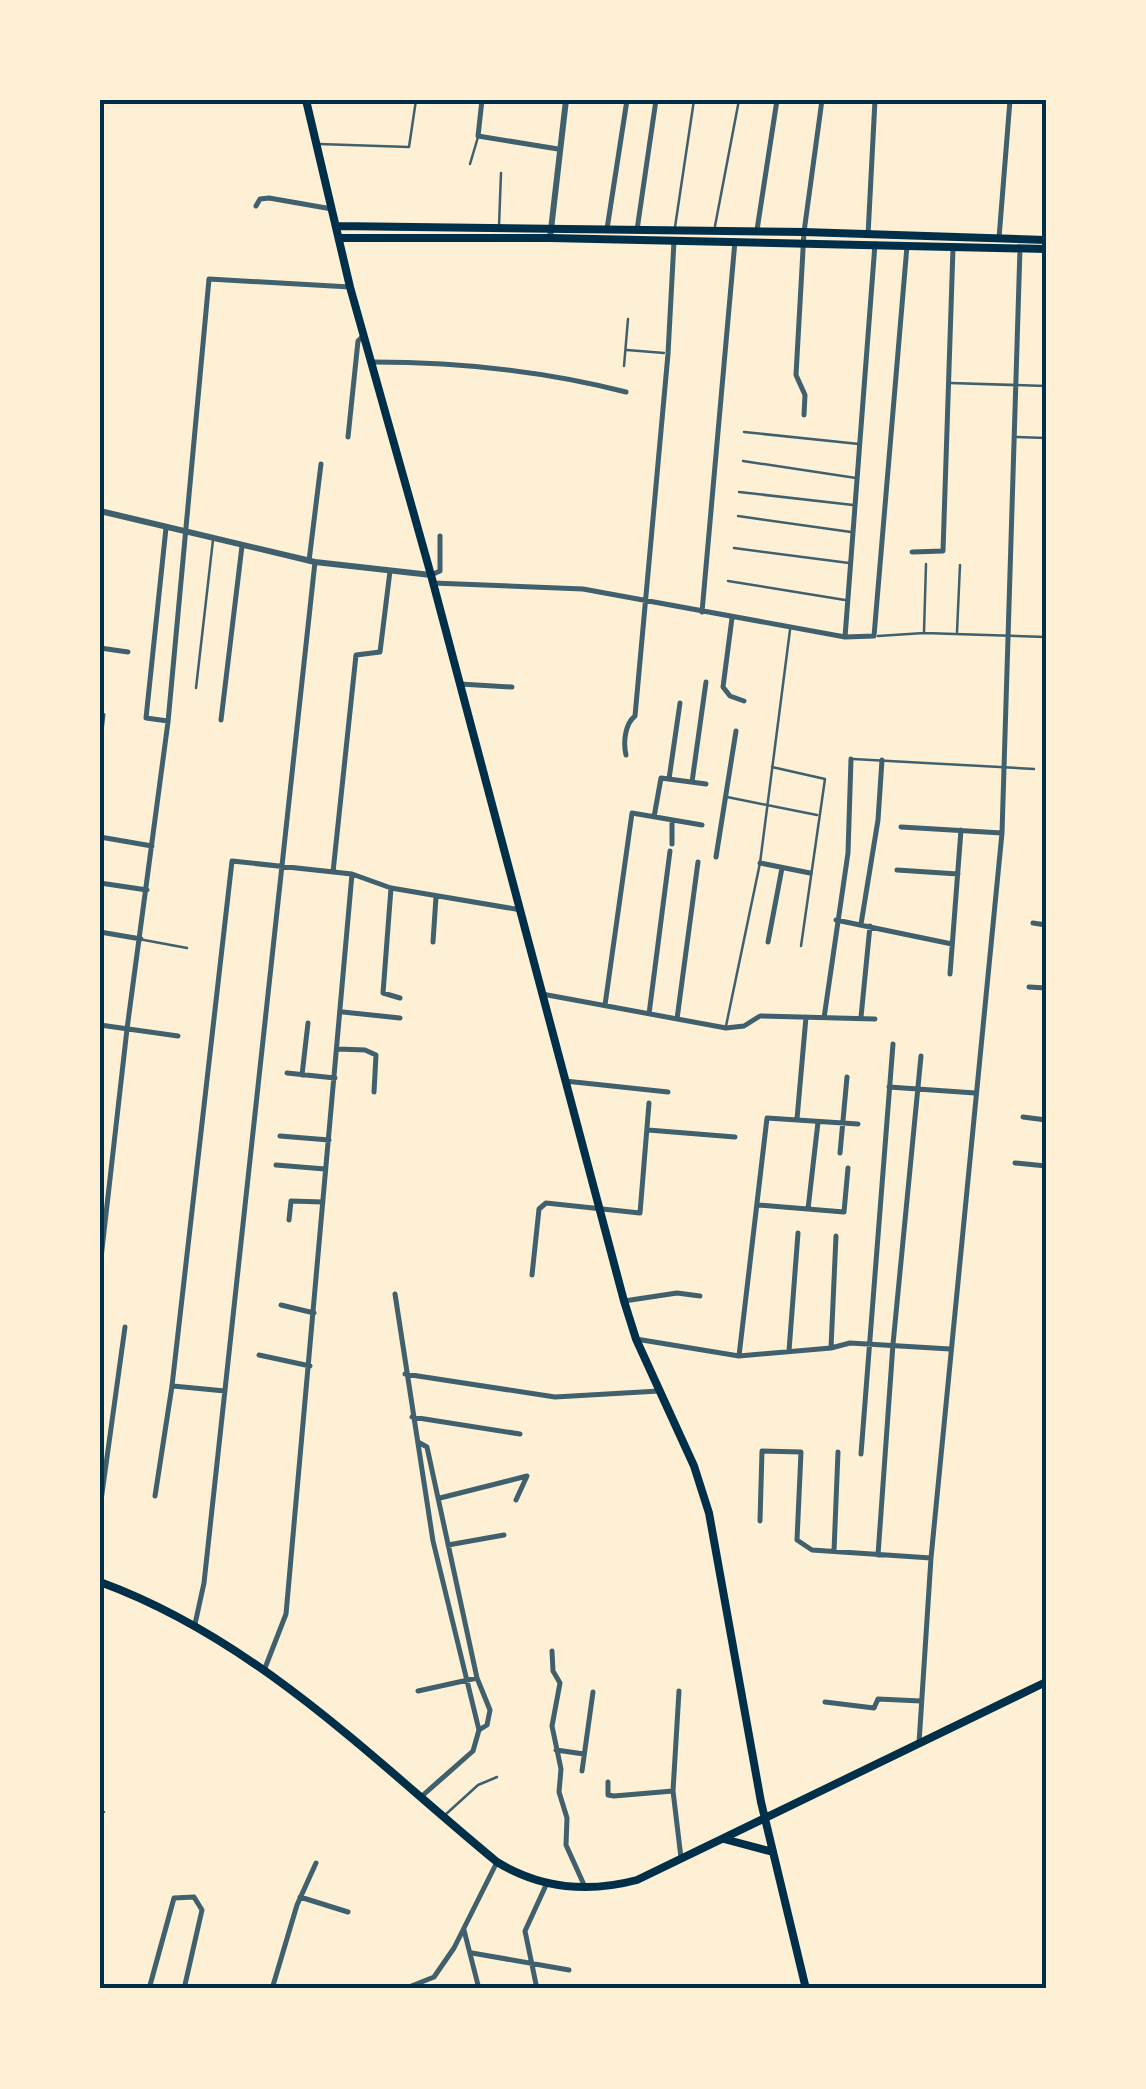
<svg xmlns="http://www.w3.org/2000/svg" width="1146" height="2089" viewBox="0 0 1146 2089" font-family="Rubik,sans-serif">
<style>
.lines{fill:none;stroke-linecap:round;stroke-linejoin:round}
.service{stroke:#3f606c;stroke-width:2.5}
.minor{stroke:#3f606c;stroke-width:5}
.tertiary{stroke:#3f606c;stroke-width:6}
.secondary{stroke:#003049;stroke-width:8}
.neatline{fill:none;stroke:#003049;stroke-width:4}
</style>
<rect width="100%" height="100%" fill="#fdf0d5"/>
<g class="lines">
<path class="service" d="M319,144L409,147L416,100
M470,164L478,137
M499,226L501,173
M715,226L739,100
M675,227L694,100
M627,350L664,353
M624,366L628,319
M950,383L1046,386
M744,432L859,444
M1016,437L1046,438
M743,461L856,478
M739,492L853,505
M738,516L851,532
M734,548L849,563
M728,581L845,600
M924,632L926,564
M957,632L960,565
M878,636L924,633L1046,637
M196,688L213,540
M853,759L1034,769
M772,767L825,779L801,946
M727,797L817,815
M144,940L187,948
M726,1026L760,863L790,630
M100,1810L104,1812
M445,1815L478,1785L497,1777"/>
<path class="minor" d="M482,100L478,136L558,149
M256,206L260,199L269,198L332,209
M607,229L627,100
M637,230L656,100
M757,230L777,100
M868,235L875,100
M999,238L1010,100
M100,315H101
M372,362C455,362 545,371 626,392
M804,415L805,395L796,375L804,232L822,100
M348,437L358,341L364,335
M166,528L146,718L168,721
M912,552L943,551L953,248
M309,561L321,464
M431,575L440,571V536
M433,583L583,589L845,637L874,636L907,246
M702,612L735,241
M732,618L723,687L730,696L744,701
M845,637L875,244
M100,648L128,652
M460,684L512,687
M221,720L242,546
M100,740L103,715
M626,755C623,742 625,724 635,716L668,354L674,241
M669,779L680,703
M692,782L706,682
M654,817L661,778L706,784
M901,827L1002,833
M100,837L152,846
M672,844V820
M716,857L736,731
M760,863L810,873
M897,870L958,874
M333,872L356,655L380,652L390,571
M100,883L147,890
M391,888L383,993L400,998
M836,920L952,944
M1033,923L1046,925
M861,924L878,820L882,760
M100,932L141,939
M433,942L436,897
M768,942L782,868
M950,974L961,830
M1029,987L1046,988
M542,994L726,1028L744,1026L760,1016L875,1019
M605,1005L632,813L702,825
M343,1012L400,1018
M649,1014L670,851
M861,1017L870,926
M824,1018L848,853L851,759
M677,1019L698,862
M100,1025L178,1036
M338,1049L365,1050L376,1055L374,1092
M287,1073L335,1078
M302,1075L308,1023
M565,1081L668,1092
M889,1087L975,1093
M1023,1117L1046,1120
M797,1119L806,1017
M648,1130L735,1137
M280,1136L329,1140
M840,1153L847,1077
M1015,1163L1046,1166
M276,1165L325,1169
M759,1205L844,1212L848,1168
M808,1209L818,1122
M289,1220L291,1201L323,1202
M100,1267L127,1029L168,722L209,279L350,287
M532,1275L539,1209L546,1203L640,1213L649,1103
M395,1294L433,1541L479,1730L473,1751L422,1796
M624,1301L677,1293L700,1296
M281,1305L314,1313
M636,1339L739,1356L767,1118L858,1124
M831,1348L836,1236
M789,1351L798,1233
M259,1355L310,1366
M739,1356L831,1348L850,1343L950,1349
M405,1374L555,1397L659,1391
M173,1386L225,1391
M412,1417L520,1434
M418,1442L427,1447L477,1678L490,1710L487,1725L479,1730
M861,1454L893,1044
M155,1496L172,1386L232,861L352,874L391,888L521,910
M440,1498L527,1476L516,1500
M100,1508L125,1327
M760,1521L762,1451L801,1452L797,1540L812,1550L931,1558
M448,1545L504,1535
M834,1551L838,1452
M878,1555L893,1344L921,1056
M195,1624L204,1583L315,562
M552,1651L553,1671L560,1683L552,1726L561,1769L559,1792L567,1818L566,1845L585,1887
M265,1668L286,1614L352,874
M418,1691L477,1678
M679,1691L673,1791L681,1858
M825,1702L874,1708L878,1699L921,1701
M919,1743L931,1558L1002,833L1020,248
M556,1750L584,1754
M582,1771L593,1692
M608,1782V1795L614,1796L673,1791
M300,1897L348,1912
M464,1930L479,1989
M472,1953L569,1970
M149,1989L174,1898L194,1897L202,1910L184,1989
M272,1989L297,1905L316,1863
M404,1989L434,1977L454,1948L497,1862
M537,1989L525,1931L547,1883"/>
<path class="tertiary" d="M550,238L566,100
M100,511L315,562L431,575"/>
<path class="secondary" d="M306,100L350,287L431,575L624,1301L636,1339L694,1466L709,1513L761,1802L806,1989
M336,226L804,232L1046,240
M340,238H550L1046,249
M100,1582C256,1639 371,1758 497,1862C540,1888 588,1893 637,1880L1046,1682
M724,1839L773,1852"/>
</g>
<rect width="1146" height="2089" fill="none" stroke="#fdf0d5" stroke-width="205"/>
<rect x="102" y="102" width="942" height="1884" class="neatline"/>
</svg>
